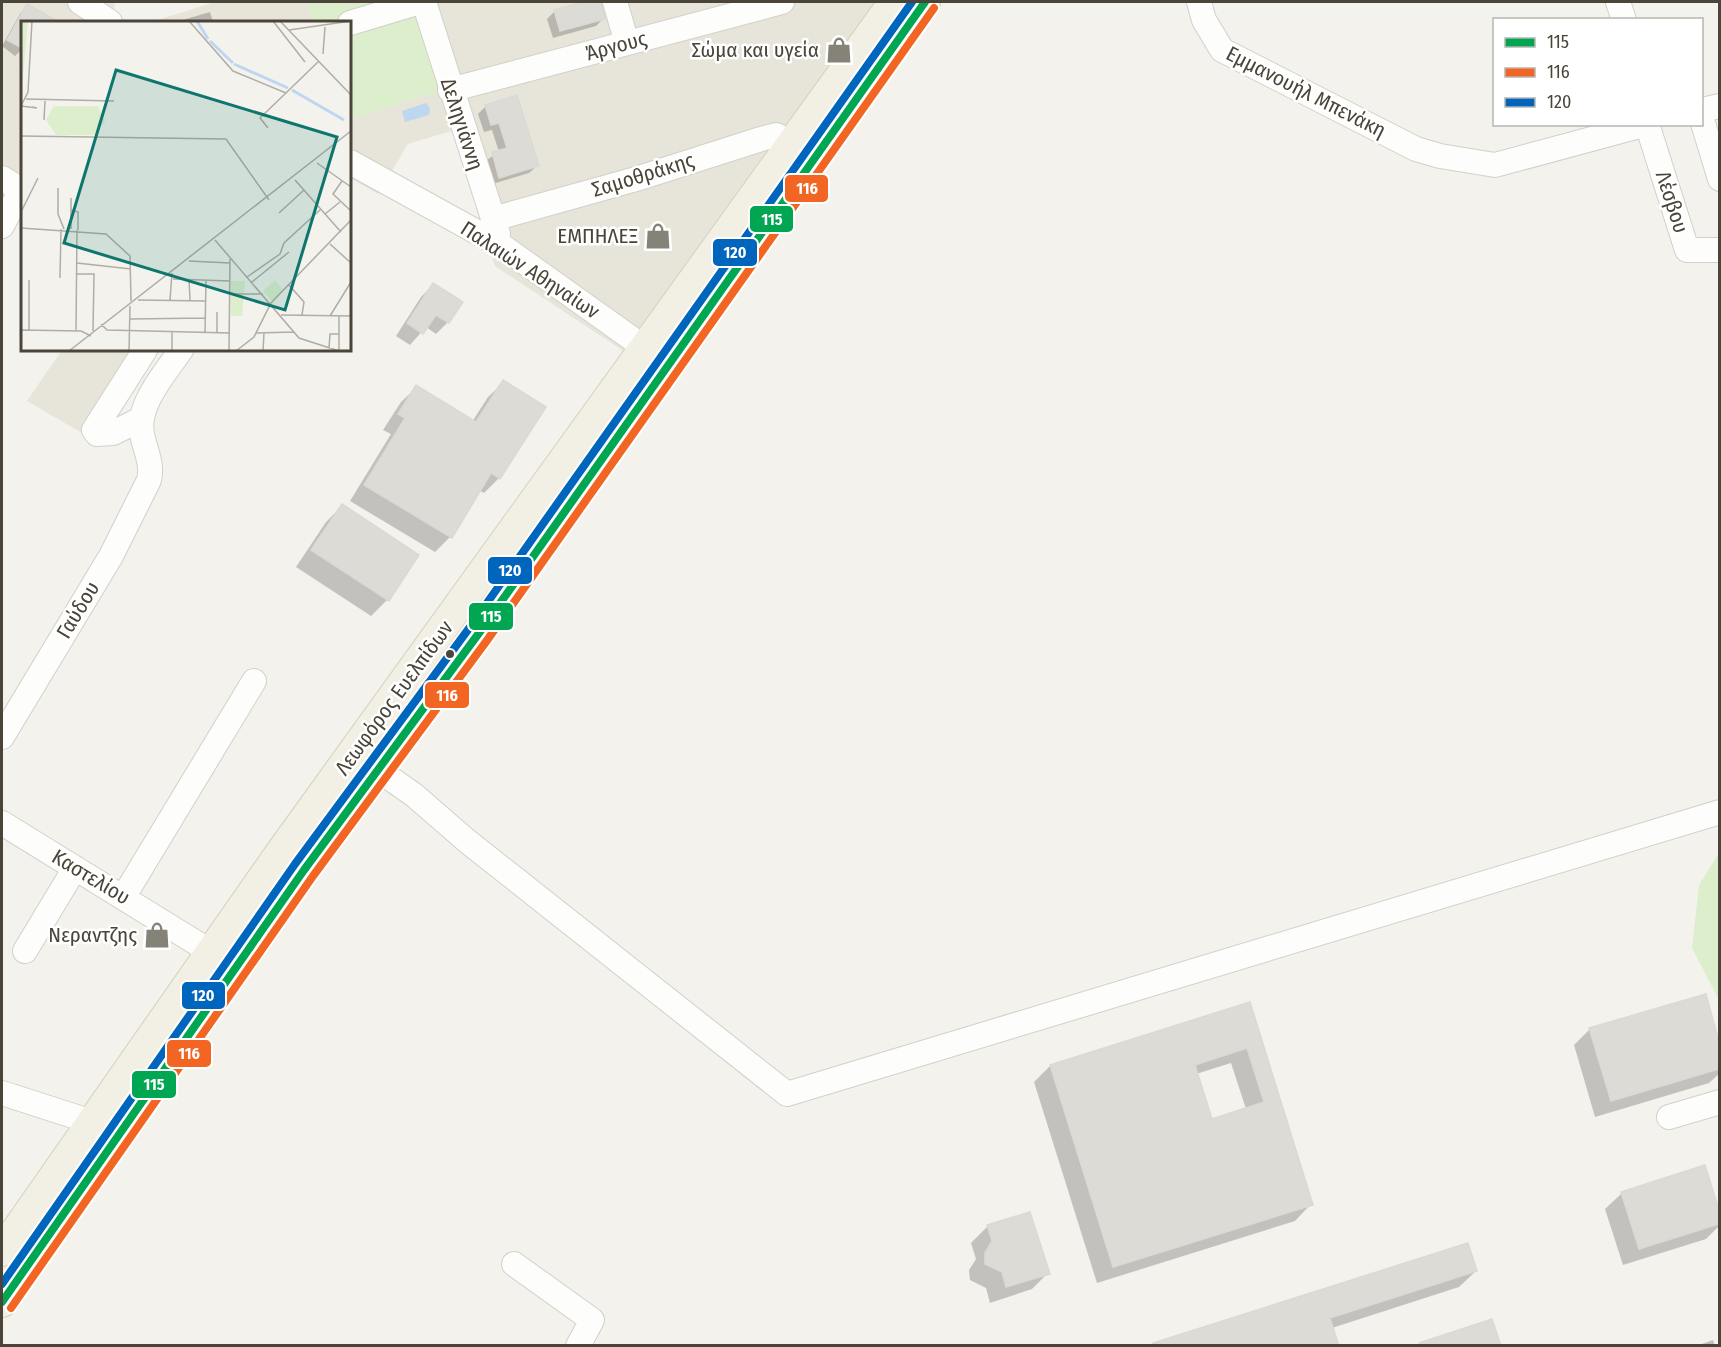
<svg xmlns="http://www.w3.org/2000/svg" width="1721" height="1347" viewBox="0 0 1721 1347" font-family="'Fira Sans Condensed',sans-serif">
<style>
.residential{fill:#e7e4da}
.green{fill:#ddeecd}
.water{fill:#bdd7f1}
.shadow{fill:#0003;fill-rule:evenodd}
.building{fill:#dddbd5;stroke:#dbd9d3;stroke-width:1.5;fill-rule:evenodd}
.lines{fill:none;stroke-linecap:round;stroke-linejoin:round}
.minor-casing{stroke:#d1d0ca;stroke-width:26}
.major-casing{stroke:#d6d0ba;stroke-width:32}
.minor{stroke:#fdfdfc;stroke-width:24}
.major{stroke:#f2f0e5;stroke-width:30}
.bus-1-casing{stroke:#fff;stroke-width:12}
.bus-2-casing{stroke:#fff;stroke-width:12}
.bus-3-casing{stroke:#fff;stroke-width:12}
.bus-1{stroke:#00a651;stroke-width:8}
.bus-2{stroke:#f26522;stroke-width:8}
.bus-3{stroke:#0065bd;stroke-width:8}
.bus-dot{fill:#4a4538;stroke:#fff;stroke-width:2}
.labels{text-anchor:middle;dominant-baseline:central;stroke-width:5;stroke-linejoin:round;paint-order:stroke}
.street-label{font-size:21px;fill:#4a4538;stroke:#fff}
.poi-label{font-size:21px;fill:#4a4538;stroke:#fff;text-anchor:end}
.inset-river{fill:none;stroke:#bdd7f1;stroke-width:3}
.inset-road{fill:none;stroke:#afada5;stroke-width:1.5}
.view{fill:#0f766e;fill-opacity:0.15;stroke:#0f766e;stroke-width:3}
.inset-edge{fill:none;stroke:#4a4538;stroke-width:3}
.line-badge{stroke:#fff;stroke-width:2}
.badge-label{font-size:16px;text-anchor:middle;font-weight:bold;fill:#fff}
</style>
<rect width="100%" height="100%" fill="#f3f2ed"/>
<path class="residential" d="M2,2H115L112,22H22V198L2,186Z
M215,2H307L313,22H151Z
M416,2H879L628,354L495,266L454,130L408,144L378,194L350,178V119L442,90Z
M62,350H158L99,443L27,401Z"/>
<path class="green" d="M307,2H416L442,90L350,119V22H313Z
M1719,853V1000L1692,948L1699,885Z"/>
<path class="water" d="M426,103L430,108L429,115L405,122L402,111Z"/>
<path class="shadow" d="M590,2H600L603,19L596,26L553,38L547,19L555,11Z
M27,6L42,15L38,22H22V49L15,56L2,46L20,14Z
M210,12L213,22H177L179,21Z
M486,106L537,166L529,173L492,184L485,161L499,152L492,130L484,132L478,114Z
M433,285L448,322L436,334L426,327L410,345L396,336L421,297Z
M504,382L499,478L484,493L479,490L450,537L435,552L350,501L391,434L383,430L401,402L417,387L472,422L488,397Z
M342,506L417,555L387,600L371,616L296,567L326,522Z
M1705,996L1720,1047V1073L1709,1083L1595,1117L1574,1045L1590,1029Z
M1249,1004L1311,1204L1295,1221L1097,1283L1034,1082L1050,1066ZM1231,1063L1246,1109L1211,1120L1196,1074Z
M1704,1167L1720,1215V1225L1706,1239L1623,1265L1605,1209L1622,1193Z
M1029,1214L1048,1273L1032,1289L990,1303L986,1288L970,1280L969,1270L976,1259L971,1243L987,1227Z
M1467,1245L1476,1271L1459,1287L1332,1328L1337,1346H1149Z
M1713,1340L1715,1346H1696Z"/>
<path class="building" d="M584,2H601L605,19L560,31L554,10Z
M27,4L59,22H22V48L7,40Z
M517,95L539,166L499,178L492,152L507,148L499,123L491,125L485,105Z
M433,283L463,302L449,323L436,315L423,334L407,323Z
M503,380L546,407L500,479L491,473L452,538L364,485L405,418L398,414L416,385L476,422Z
M342,504L419,555L389,601L311,550Z
M1706,994L1719,1042V1069L1611,1101L1589,1028Z
M1250,1002L1313,1205L1113,1267L1050,1065ZM1247,1048L1264,1102L1212,1119L1195,1065Z
M1705,1165L1719,1210V1224L1639,1249L1621,1192Z
M1030,1212L1050,1274L1006,1287L1002,1272L985,1264V1253L992,1241L987,1225Z
M1468,1243L1477,1271L1330,1318L1339,1346H1153V1343Z
M1492,1319L1501,1346H1419V1343Z"/>
<g class="lines">
<g class="minor-casing">
<path id="minor" d="M80,2L110,22
M424,2L498,234
M615,2L627,43
M1199,2L1204,20L1222,50L1416,149L1440,156L1495,165L1647,124
M1618,2L1624,20
M350,23L420,2
M450,90L782,2
M1702,110L1720,106
M1702,120L1720,179
M1647,124L1687,250H1720
M350,162L502,246L645,348
M2,178L21,190
M493,219L636,179L761,139L776,135L792,144
M2,226L22,188
M141,419L113,433L97,434L94,430L145,350
M2,737L111,556L149,480C153,463 145,450 142,434C136,405 166,372 181,350
M364,760L414,795L467,841L787,1094L1720,812
M2,823L211,952
M124,896L254,681
M25,951L75,868
M2,1093L92,1122
M1669,1117L1720,1102
M514,1264L592,1320L578,1346"/>
</g>
<g class="major-casing">
<path id="major" d="M2,1251L281,852L894,2
M2,1302L304,870L479,633L925,2"/>
</g>
<use href="#minor" class="minor"/>
<use href="#major" class="major"/>
<g class="bus-1-casing">
<path id="bus-1" d="M2,1302L304,870L479,633L925,2"/>
</g>
<g class="bus-2-casing">
<path id="bus-2" d="M11,1308L313,876L488,639L934,8"/>
</g>
<g class="bus-3-casing">
<path id="bus-3" d="M2,1284L295,864L470,627L912,2"/>
</g>
<use href="#bus-1" class="bus-1"/>
<use href="#bus-2" class="bus-2"/>
<use href="#bus-3" class="bus-3"/>
</g>
<defs>
<g id="shop-bare" transform="scale(2.07)"><path d="M-5-2.5h2.3a2.7 3.5 0 0 1 5.4 0H5L5.5 6h-11ZM-1.5-2.5h3a1.5 2.3 0 0 0-3 0Z" fill="#858277" stroke="#fff" stroke-width="2.5" paint-order="stroke"/></g>
</defs>
<g fill-rule="evenodd">
<use href="#shop-bare" x="839" y="50"/>
<use href="#shop-bare" x="658" y="236"/>
<use href="#shop-bare" x="157" y="935"/>
</g>
<circle class="bus-dot" cx="450" cy="654" r="5"/>
<g class="labels">
<g class="street-label">
<text transform="translate(616 46) rotate(-15)">Άργους</text>
<text transform="translate(1306 92) rotate(27)">Εμμανουήλ Μπενάκη</text>
<text transform="translate(462 124) rotate(72)">Δεληγιάννη</text>
<text transform="translate(643 175) rotate(-17)">Σαμοθράκης</text>
<text transform="translate(1672 202) rotate(72)">Λέσβου</text>
<text transform="translate(530 270) rotate(33)">Παλαιών Αθηναίων</text>
<text transform="translate(78 610) rotate(-59)">Γαύδου</text>
<text transform="translate(394 698) rotate(-54)">Λεωφόρος Ευελπίδων</text>
<text transform="translate(91 877) rotate(31)">Καστελίου</text>
</g>
<g class="poi-label">
<text x="819" y="50">Σώμα και υγεία</text>
<text x="638" y="236">ΕΜΠΗΛΕΞ</text>
<text x="137" y="935">Νεραντζης</text>
</g>
</g>
<g transform="translate(21 21)">
<rect width="330" height="330" fill="#f3f2ed"/>
<path d="M0,0H7L0,76ZM33,85H77L84,101L73,114H35L25,99ZM254,259L262,269L251,280L242,270ZM210,260H224L221,295H210Z" fill="#ddeecd"/>
<path class="inset-river" d="M176,0L187,18M189,20L212,42M213,43L267,67M271,69L323,99"/>
<path class="inset-road" d="M168,0L212,50L265,72M252,0L284,41M259,0L330,74M268,9L330,0M302,33L304,6M5,78L93,80M0,85L7,71L11,0M0,85L16,87L11,86M23,99L24,80M247,107L239,97L298,40M0,115L205,118L248,179M296,142L330,166M274,159L320,211M321,160L312,173L330,190M37,167V193L43,208M50,177V208M50,189L57,191V209M0,191L17,157M258,192L283,169M304,193L319,181M0,207L85,213L109,235L110,280M194,219L278,317L318,330M309,223L330,242M168,240L209,242M56,242L110,248M56,253H73L72,310M226,256L259,233L263,222L300,188M39,257L40,208M152,258L209,260M168,258L169,279M231,261L268,231M268,264L283,281L281,294M209,273H242M117,279L185,280M149,279L151,252M260,294L330,295M309,295L330,261M109,298L185,297M80,303L86,309L209,312M0,309L60,310L70,315M8,309V259M55,309L56,209M184,312L185,259M196,312V291M235,312L273,311M308,327L309,313H318M0,330V309M48,330L330,110M108,330L109,285M151,330V311M208,330L209,238M215,330L233,316L250,282L330,199M242,330L243,312M318,330V295"/>
<path class="view" d="M95,49L316,116L264,289L43,222Z"/>
<rect width="330" height="330" class="inset-edge"/>
</g>
<g class="line-badge">
<rect x="784" y="174" width="45" height="29" rx="6" fill="#f26522"/>
<rect x="749" y="205" width="45" height="28" rx="6" fill="#00a651"/>
<rect x="712" y="238" width="46" height="29" rx="6" fill="#0065bd"/>
<rect x="487" y="556" width="46" height="29" rx="6" fill="#0065bd"/>
<rect x="468" y="602" width="46" height="29" rx="6" fill="#00a651"/>
<rect x="424" y="681" width="46" height="28" rx="6" fill="#f26522"/>
<rect x="181" y="981" width="45" height="29" rx="6" fill="#0065bd"/>
<rect x="166" y="1039" width="46" height="29" rx="6" fill="#f26522"/>
<rect x="131" y="1070" width="46" height="29" rx="6" fill="#00a651"/>
</g>
<g class="badge-label">
<text x="807" y="194">116</text>
<text x="772" y="225">115</text>
<text x="735" y="258">120</text>
<text x="510" y="576">120</text>
<text x="491" y="622">115</text>
<text x="447" y="701">116</text>
<text x="203" y="1001">120</text>
<text x="189" y="1059">116</text>
<text x="154" y="1090">115</text>
</g>
<rect width="1721" height="1347" fill="none" stroke="#4a4538" stroke-width="6"/>
<rect x="1493" y="18" width="210" height="108" fill="#ffffff" stroke="#b7b5af" stroke-width="1.5"/>
<rect x="1505" y="38" width="30" height="9" fill="#00a651" stroke="#b7b5af" stroke-width="1.5"/>
<text x="1547" y="48" font-size="18" fill="#4a4538">115</text>
<rect x="1505" y="68" width="30" height="9" fill="#f26522" stroke="#b7b5af" stroke-width="1.5"/>
<text x="1547" y="78" font-size="18" fill="#4a4538">116</text>
<rect x="1505" y="98" width="30" height="9" fill="#0065bd" stroke="#b7b5af" stroke-width="1.5"/>
<text x="1547" y="108" font-size="18" fill="#4a4538">120</text>
</svg>
